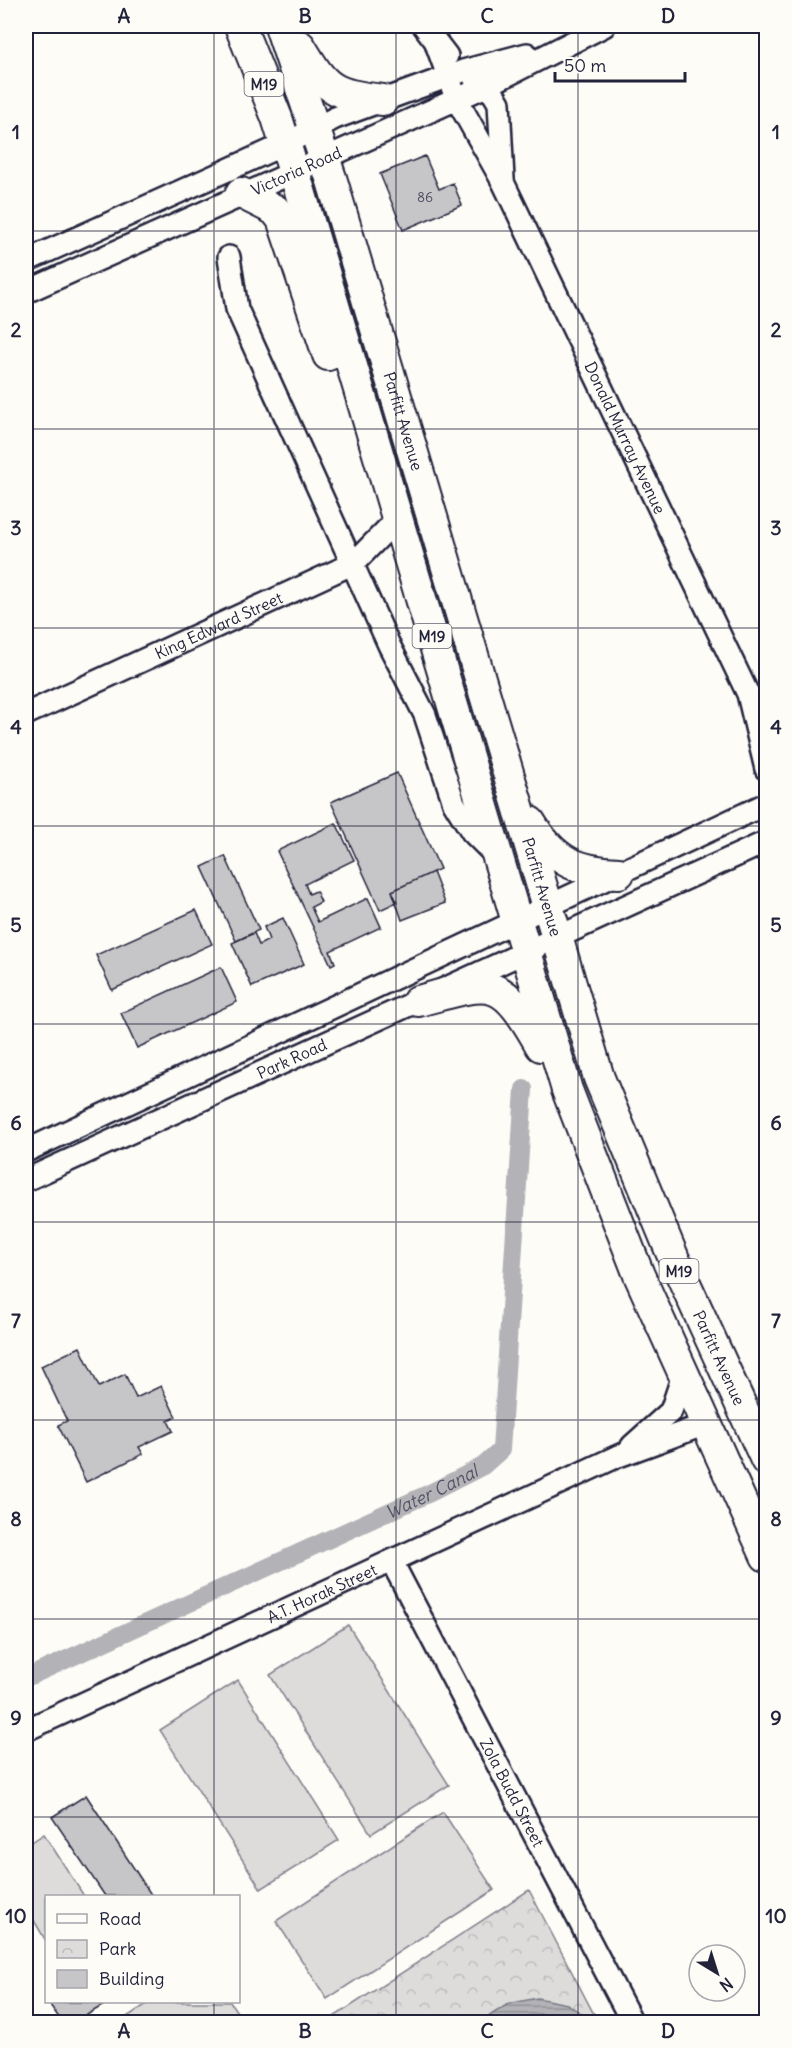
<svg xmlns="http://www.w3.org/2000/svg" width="792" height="2048" viewBox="0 0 792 2048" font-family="Delius,sans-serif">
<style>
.grass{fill:#dddcdb;stroke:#807f8b;stroke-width:1.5}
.park{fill:url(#park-crowns);stroke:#807f8b;stroke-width:1.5}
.water{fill:url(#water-rules);stroke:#787885;stroke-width:1.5}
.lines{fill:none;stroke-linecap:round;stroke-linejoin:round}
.canal{stroke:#b2b2b7;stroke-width:18}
.building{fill:#c6c6c8;stroke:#22223b;stroke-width:1.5}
.minor-casing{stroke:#22223b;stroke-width:26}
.highway-casing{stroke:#22223b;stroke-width:34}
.minor{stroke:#fdfcf7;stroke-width:21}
.highway{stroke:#fdfcf7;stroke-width:30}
.grid{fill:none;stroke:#22223b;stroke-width:1.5;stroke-opacity:0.55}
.labels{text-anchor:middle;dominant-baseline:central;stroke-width:4.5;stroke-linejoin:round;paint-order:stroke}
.number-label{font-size:14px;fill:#4b4b5e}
.shield{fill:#fdfcf7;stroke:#646373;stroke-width:1.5}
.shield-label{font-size:15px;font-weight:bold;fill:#22223b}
.street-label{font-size:16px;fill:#22223b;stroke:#fdfcf7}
.water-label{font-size:18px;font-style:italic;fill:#545466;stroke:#fdfcf7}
.neatline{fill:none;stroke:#22223b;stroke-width:2}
.grid-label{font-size:20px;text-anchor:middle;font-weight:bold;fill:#22223b}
</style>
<defs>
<pattern id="park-crowns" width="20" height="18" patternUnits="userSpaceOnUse" patternTransform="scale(1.5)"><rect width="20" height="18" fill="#dddcdb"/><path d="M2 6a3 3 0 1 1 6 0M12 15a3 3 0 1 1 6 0" fill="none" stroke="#bdbcbd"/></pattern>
<pattern id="water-rules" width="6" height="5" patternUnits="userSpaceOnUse" patternTransform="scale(1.5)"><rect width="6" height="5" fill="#b2b2b7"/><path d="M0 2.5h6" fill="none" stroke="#909096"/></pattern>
</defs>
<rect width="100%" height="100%" fill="#fdfcf7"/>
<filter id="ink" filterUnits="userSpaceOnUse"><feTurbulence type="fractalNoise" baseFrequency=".0167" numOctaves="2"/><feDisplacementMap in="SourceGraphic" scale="12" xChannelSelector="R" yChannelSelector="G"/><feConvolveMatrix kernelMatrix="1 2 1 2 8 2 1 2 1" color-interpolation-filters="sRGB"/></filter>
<g filter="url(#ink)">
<path class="grass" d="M348,1625L449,1785L371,1834L270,1675Z
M238,1680L339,1840L261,1889L160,1730Z
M443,1812L494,1890L327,1999L276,1921Z
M44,1834L84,1896H46V1941L26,1907V1846Z
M150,2002H230L244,2022H119Z"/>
<path class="park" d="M529,1890L598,2022H326Z"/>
<path class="water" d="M537,1998L567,2004L594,2022H480L508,2004Z"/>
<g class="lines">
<path class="canal" id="s1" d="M26,1678L432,1492L483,1466L501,1450L524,1089"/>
</g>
<path class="building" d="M425,156L439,189L453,183L462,205L403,230L380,174Z
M397,773L440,869L392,891L397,902L380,910L331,802Z
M336,823L354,860L305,884L309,894L316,891L321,902L311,907L318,922L368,898L381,927L330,951L335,963L331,965L277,851Z
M225,856L259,930L236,941L202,867Z
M433,872L445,903L402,920L392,891Z
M196,910L212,944L112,990L96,955Z
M283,918L304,964L252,987L232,943L254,933L259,945L269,940L264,927Z
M221,967L237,1002L137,1048L121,1013Z
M80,1347L99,1387L125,1374L136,1398L161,1386L176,1417L168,1421L173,1431L139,1447L143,1454L86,1482L58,1425L67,1421L41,1366Z
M86,1795L152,1896H105L52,1817Z
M48,2002H109L75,2022H62Z"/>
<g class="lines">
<g class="minor-casing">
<g id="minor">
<path d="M424,26L447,56"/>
<path id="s2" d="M437,46L456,98L503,182L748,694L766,769"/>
<path d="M475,80L493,93L499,103L503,179"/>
<path d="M229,257L237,309L389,645L425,715L454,803L472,832L496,856"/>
<path d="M26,261L285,144L335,118L463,71L527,54"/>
<path id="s3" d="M26,292L484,87L604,26"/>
<path id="s4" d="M26,714L354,563L397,519"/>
<path d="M26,1151L766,804"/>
<path id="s5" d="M26,1180L766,842"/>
<path d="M632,1446L671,1411L683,1375"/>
<path id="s6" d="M392,1562L632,2022"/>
<path id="s7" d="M26,1730L616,1457L706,1424"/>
</g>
</g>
<g class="highway-casing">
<g id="highway">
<path d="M240,26L277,118L300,191L567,1090L639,1275L766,1556"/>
<path id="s8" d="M280,26L332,181L599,1078L674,1259L766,1460"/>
<path d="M300,46C326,90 332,94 383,100"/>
<path d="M241,193L275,210L282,219L328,355"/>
<path d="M530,822C554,861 575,871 619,873"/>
<path d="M418,1001C493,981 500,974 541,1046"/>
</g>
</g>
<use href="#minor" class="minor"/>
<use href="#highway" class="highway"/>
</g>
</g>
<path class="grid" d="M214,26V1896M396,26V2022M578,26V2022M26,231H766M26,429H766M26,628H766M26,826H766M26,1024H766M26,1222H766M26,1420H766M26,1619H766M26,1817H766M214,2002V2022"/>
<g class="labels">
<g class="number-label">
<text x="425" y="197">86</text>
</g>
<g class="shield">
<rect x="244.5" y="72" width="39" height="24" rx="4.5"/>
<rect x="412.5" y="624" width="39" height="24" rx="4.5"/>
<rect x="659.5" y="1259" width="39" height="24" rx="4.5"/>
</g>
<g class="shield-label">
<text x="264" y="84">M19</text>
<text x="432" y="636">M19</text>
<text x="679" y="1271">M19</text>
</g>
<g class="street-label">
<text stroke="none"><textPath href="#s3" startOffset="296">Victoria Road</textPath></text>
<text stroke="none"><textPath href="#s8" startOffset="414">Parfitt Avenue</textPath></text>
<text stroke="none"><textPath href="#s2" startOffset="435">Donald Murray Avenue</textPath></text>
<text stroke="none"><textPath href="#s4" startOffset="212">King Edward Street</textPath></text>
<text stroke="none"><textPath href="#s8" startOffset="900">Parfitt Avenue</textPath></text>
<text stroke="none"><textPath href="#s5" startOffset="292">Park Road</textPath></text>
<text stroke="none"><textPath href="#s8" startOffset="1404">Parfitt Avenue</textPath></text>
<text stroke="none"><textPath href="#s7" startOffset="326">A.T. Horak Street</textPath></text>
<text stroke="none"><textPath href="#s6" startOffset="260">Zola Budd Street</textPath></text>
</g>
<g class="water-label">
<text stroke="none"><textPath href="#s1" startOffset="446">Water Canal</textPath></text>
</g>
</g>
<rect width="792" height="2048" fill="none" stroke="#fdfcf7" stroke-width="66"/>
<rect x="45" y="1895" width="195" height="108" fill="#fdfcf7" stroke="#a5a5ac" stroke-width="1.5"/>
<rect x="57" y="1914" width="30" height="9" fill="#fdfcf7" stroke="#a5a5ac" stroke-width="1.5"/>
<text x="99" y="1925" font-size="18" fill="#22223b">Road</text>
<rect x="57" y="1940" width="30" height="18" fill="url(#park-crowns)" stroke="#a5a5ac" stroke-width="1.5"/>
<text x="99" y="1955" font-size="18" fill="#22223b">Park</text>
<rect x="57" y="1970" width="30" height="18" fill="#c6c6c8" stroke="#a5a5ac" stroke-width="1.5"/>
<text x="99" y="1985" font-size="18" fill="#22223b">Building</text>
<g transform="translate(717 1973) rotate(142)"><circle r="28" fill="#fdfcf7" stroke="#a5a5ac" stroke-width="1.5"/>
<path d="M0-4.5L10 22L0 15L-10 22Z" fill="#22223b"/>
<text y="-9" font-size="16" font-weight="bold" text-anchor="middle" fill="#22223b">N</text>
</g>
<path d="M555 72v9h130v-9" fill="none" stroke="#22223b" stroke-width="3"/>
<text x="564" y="72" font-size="18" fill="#22223b" stroke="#fdfcf7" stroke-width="4.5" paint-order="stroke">50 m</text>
<rect x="33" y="33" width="726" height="1982" class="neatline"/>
<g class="grid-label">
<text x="124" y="23">A</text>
<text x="305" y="23">B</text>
<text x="487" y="23">C</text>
<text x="668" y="23">D</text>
<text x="16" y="139">1</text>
<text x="776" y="139">1</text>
<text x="16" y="337">2</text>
<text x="776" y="337">2</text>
<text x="16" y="535">3</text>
<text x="776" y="535">3</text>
<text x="16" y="734">4</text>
<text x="776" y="734">4</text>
<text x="16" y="932">5</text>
<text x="776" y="932">5</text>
<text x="16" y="1130">6</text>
<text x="776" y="1130">6</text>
<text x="16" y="1328">7</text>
<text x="776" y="1328">7</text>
<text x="16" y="1526">8</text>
<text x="776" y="1526">8</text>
<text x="16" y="1725">9</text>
<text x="776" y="1725">9</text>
<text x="16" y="1923">10</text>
<text x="776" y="1923">10</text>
<text x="124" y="2038">A</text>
<text x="305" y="2038">B</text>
<text x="487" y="2038">C</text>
<text x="668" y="2038">D</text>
</g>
</svg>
